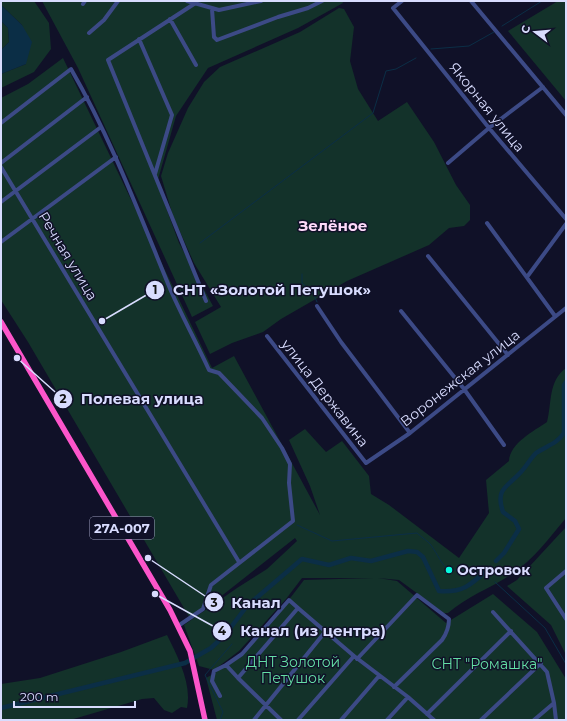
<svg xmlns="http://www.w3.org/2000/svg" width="567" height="721" viewBox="0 0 567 721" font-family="Montserrat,sans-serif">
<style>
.green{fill:#13322a}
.water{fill:#0b2e46}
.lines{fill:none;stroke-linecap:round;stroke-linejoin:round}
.stream{stroke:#0b2e46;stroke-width:1}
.canal{stroke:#0b2e46;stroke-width:4.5}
.minor{stroke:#3c4a86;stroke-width:4}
.highway{stroke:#fc55ca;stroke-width:5.5}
.poi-dot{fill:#07fbde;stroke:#101128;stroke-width:1.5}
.labels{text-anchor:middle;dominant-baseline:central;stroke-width:3;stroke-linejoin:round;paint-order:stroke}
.shield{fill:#101128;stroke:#9c9fbe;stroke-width:1}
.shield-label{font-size:13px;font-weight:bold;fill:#d8dcfe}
.street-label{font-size:14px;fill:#d8dcfe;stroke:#101128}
.poi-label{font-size:14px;font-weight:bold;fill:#d8dcfe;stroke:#101128;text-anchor:start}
.park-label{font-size:14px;fill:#64dfa5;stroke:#101128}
.neighbourhood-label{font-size:15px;font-weight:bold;fill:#fedaf9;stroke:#101128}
.leader{fill:none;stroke:#d8dcfe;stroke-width:1.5}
.callout-dot{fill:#d8dcfe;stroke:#101128;stroke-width:1.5}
.mark-label{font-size:12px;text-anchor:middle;font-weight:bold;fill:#111}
.callout-label{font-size:15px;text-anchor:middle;font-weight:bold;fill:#d8dcfe;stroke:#101128;stroke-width:3;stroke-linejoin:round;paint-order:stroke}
</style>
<rect width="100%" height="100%" fill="#101128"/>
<path class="green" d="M1,1H34L49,23L51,49L34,72L1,88V74L26,64L22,25L1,5Z
M42,1H342L343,3L298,28L208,68L176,116L157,183L179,243L213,306L192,317L78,68Z
M558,1H566V101L508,31Z
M339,8L344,9L354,27L350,61L358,89L378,121L407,102L434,142L456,185L470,205V220L464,226L449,228L429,245L347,281L281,319L263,332L232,343L210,354L195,322L221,307L194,263L173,216L161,176L168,153L188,108L204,82L220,67L300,32Z
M1,21L8,28L9,42L1,50Z
M63,58L212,368L234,356L320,515L310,486L289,440L305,429L326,452L342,441L369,476L371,494L389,505L459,558L489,513L486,480L509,461C510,443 534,431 547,422C552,403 548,381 566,368V518C550,537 533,560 512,574C491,588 468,596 448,613H444L399,580L378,578L397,581L446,623L493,594L537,632L566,679V720H217L206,678C244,658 278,614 304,580L374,578H302L286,599L239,651L214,670L199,666L184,625L237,588L267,569L297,541L295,538L191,620L28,342L1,300V98L28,84Z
M566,527V655L551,625L507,586L517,580Z
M167,635C178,657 192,684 187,708L181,707L172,713L164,710L154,698L142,699L70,720H1V684L40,678L121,652Z"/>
<path class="water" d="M1,5L22,25L32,42L26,64L1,74V50L9,42L8,28L1,21Z"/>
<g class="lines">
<path class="stream" d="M502,26L542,1
M431,49L469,46L494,32
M200,243L373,113L386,71L396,69L416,58
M302,274V283L313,293L317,302
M297,525L332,541L417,533C421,537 428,541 431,545C446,567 441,573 471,569
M495,582L545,628L566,664
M220,720L223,712L205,675L232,644"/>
<path class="canal" d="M496,561L504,553L519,529L515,521L503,512C495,489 507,487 520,473C526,467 530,459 536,453C546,446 557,444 564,433V385L566,382
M1,708L185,663L211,648L225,635L247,606L302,559L329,565L351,558L371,561L408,551L417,552L423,557L439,591C463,593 472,584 488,569"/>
<path class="minor" d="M187,1L219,10L261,1
M402,1L393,8L489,128L566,219
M471,1L566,115
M83,4L85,1
M194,4L108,60L206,301
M212,9L214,37L217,40L278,17L308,8L322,1
M170,19L196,65
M89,33L104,20L118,1
M139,39L172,115L155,174
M1,123L71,69C112,140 140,216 171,291C183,318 197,344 209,370L219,373L262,418L282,448L290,464L289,483L293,521L211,585L203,609L178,626
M1,163L87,97
M448,163L489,128L543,87
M1,167L239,562
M1,202L101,127
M487,223L555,316
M1,242L116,157
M428,256L508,355
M527,277L566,224
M317,306L341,342L410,433
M401,311L464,389L504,445
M267,336L366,463L410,433L566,308
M566,571L546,588L566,619
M493,612L547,672L554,703
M357,659L417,595L449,619C449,627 447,633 442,640L394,687
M226,665L242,654L289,600L298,608
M220,696L212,681L214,671L226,665L238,678
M427,714L511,631
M254,720L325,632
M281,720L238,678L298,608L354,656L408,697L434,720
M298,720L354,656
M341,720L379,676
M387,720L408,697
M481,720L541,663
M534,720L554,703L556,720"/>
<path class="highway" d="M1,322L170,610L190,651L205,720"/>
</g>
<circle class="poi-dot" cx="449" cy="570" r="4"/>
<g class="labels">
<rect class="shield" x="90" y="517" width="64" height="22" rx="3"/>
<g class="shield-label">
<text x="122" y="528">27А-007</text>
</g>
<g class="street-label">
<text transform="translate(487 107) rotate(51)">Якорная улица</text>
<text transform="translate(68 256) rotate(59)">Речная улица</text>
<text transform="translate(460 378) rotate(-38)">Воронежская улица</text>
<text transform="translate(325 393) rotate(52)">улица Державина</text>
</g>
<g class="poi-label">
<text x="457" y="570">Островок</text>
</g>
<g class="park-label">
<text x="293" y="662">ДНТ Золотой<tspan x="293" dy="16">Петушок</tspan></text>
<text x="487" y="664">СНТ "Ромашка"</text>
</g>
<g class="neighbourhood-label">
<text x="333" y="225">Зелёное</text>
</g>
</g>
<path class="leader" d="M102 321L155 290M17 358L63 399M148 558L214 602M155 594L222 631"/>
<g class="callout-dot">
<circle cx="102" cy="321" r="4"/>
<circle cx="17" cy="358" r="4"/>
<circle cx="148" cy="558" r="4"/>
<circle cx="155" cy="594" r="4"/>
<circle cx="155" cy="290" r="10"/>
<circle cx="63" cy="399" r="10"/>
<circle cx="214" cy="602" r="10"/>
<circle cx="222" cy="631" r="10"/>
</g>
<g class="mark-label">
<text x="155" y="294">1</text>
<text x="63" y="403">2</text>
<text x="214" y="607">3</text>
<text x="222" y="635">4</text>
</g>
<g class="callout-label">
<text x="272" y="295">СНТ «Золотой Петушок»</text>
<text x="142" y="404">Полевая улица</text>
<text x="256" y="608">Канал</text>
<text x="313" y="636">Канал (из центра)</text>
</g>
<rect width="567" height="721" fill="none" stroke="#d8dcfe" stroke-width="4"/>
<g transform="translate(535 32) rotate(286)" stroke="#101128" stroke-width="3" paint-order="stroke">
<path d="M0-3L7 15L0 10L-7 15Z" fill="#d8dcfe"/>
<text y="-6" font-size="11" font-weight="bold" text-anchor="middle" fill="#d8dcfe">С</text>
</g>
<path d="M14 701v6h121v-6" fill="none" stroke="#d8dcfe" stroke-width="2"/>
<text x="20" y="701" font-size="12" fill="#d8dcfe" stroke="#101128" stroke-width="3" paint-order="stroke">200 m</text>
</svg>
